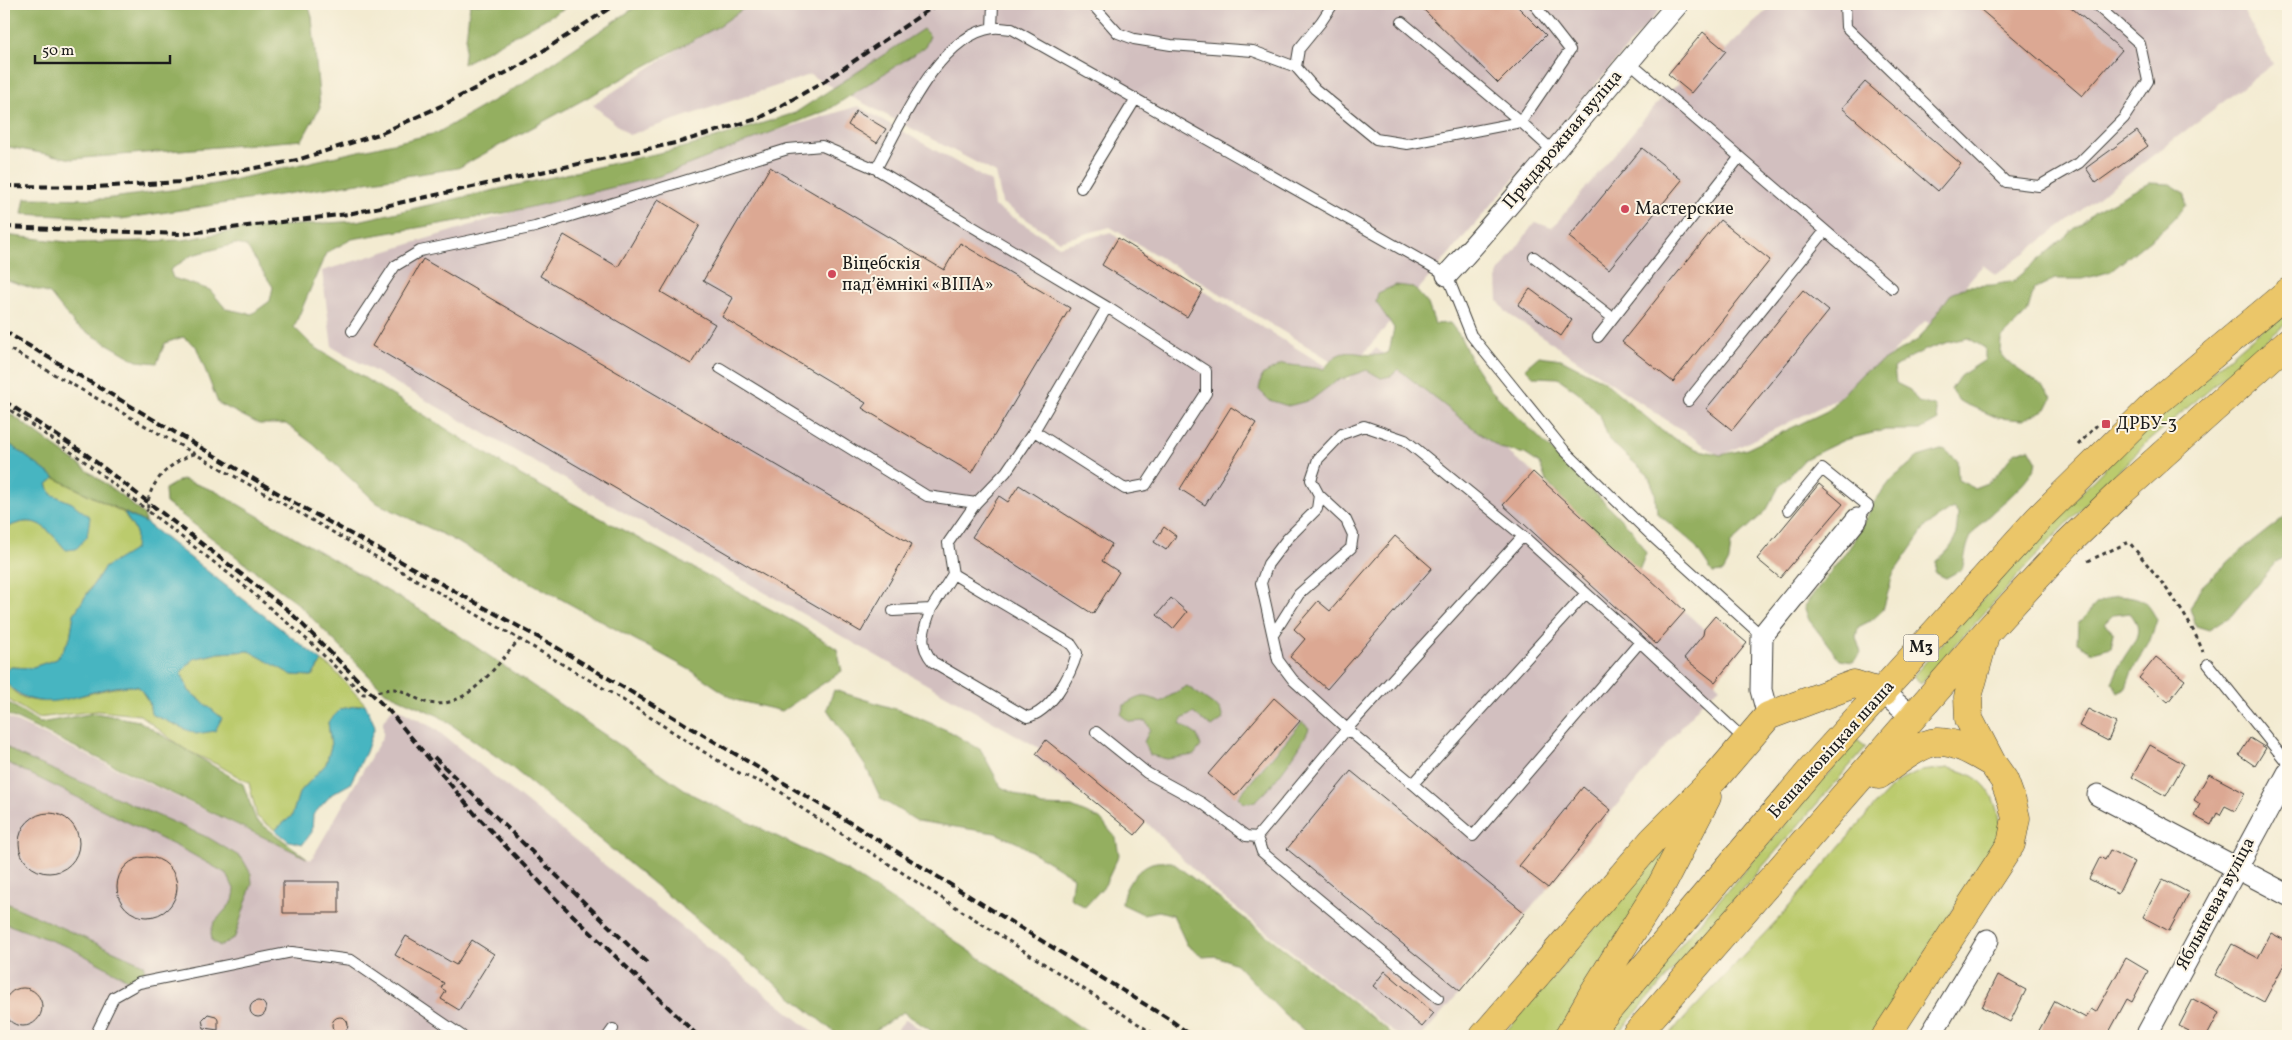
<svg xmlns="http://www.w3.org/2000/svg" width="2292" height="1040" viewBox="0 0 2292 1040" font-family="Vollkorn,serif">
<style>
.industrial{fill:#d2bfbf}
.green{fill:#bbcb6d;stroke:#6c7444}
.forest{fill:#94af60;stroke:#58663e;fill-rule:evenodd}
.water{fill:#47b5c1;stroke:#32686e}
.building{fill:#dca893}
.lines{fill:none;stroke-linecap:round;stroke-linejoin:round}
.lane-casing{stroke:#3c3b37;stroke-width:12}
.street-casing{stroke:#3c3b37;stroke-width:23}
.primary-casing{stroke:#3c3b37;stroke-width:29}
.path{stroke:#3c3b37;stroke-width:3;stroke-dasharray:4 4;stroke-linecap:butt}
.lane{stroke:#fff;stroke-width:10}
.street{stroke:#fff;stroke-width:21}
.primary{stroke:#ebc669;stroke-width:28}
.rail{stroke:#1c1c1c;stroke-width:4;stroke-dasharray:8 4;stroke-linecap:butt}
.poi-dot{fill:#d1495b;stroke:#fcf5e5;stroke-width:2}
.labels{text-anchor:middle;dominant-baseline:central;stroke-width:4;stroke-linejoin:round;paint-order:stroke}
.shield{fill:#fcf5e5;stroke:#5f5d58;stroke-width:1}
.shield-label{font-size:16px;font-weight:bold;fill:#1c1c1c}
.street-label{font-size:18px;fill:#1c1c1c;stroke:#fcf5e5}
.poi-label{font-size:18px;fill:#1c1c1c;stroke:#fcf5e5;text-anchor:start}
</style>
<rect width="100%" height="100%" fill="#fcf5e5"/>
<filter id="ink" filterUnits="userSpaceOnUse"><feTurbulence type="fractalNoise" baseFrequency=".02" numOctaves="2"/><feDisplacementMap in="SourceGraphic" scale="10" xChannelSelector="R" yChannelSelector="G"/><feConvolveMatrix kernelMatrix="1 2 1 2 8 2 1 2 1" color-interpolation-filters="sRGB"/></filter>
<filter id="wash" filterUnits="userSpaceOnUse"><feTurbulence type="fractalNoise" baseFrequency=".0096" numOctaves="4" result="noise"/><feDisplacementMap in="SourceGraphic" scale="20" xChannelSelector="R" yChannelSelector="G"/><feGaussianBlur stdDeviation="1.12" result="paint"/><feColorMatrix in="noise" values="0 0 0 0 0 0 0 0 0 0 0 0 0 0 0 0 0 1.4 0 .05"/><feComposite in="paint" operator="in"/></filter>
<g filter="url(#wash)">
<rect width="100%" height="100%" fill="#f3ebd1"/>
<path class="industrial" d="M747,4H1665L1348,371L1110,227L1059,241L1002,203L996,173L810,75L629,135L593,105Z
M1773,4H2240L2273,64L1996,275L1983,265L1931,324L1925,321L1855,390L1720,456L1507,313L1498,301L1497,275L1535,222L1552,228L1665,94L1679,84L1668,74L1703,32L1726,50Z
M858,106L991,182L994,206L1059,246L1111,232L1118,238L1348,380L1376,348L1533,472L1704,629L1715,616L1747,643L1715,682L1720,687L1704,700L1548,888L1422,1036H1399L1215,891L1146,822L1135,835L1035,757L1039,748L332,347L322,271Z
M394,707L434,728L818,1036H4V716L311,860L383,736V721Z
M906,1019L930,1036H891Z"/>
<path class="green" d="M2288,307V322L2146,443L2045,546L1921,683L1913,676L2035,541L2133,439Z
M55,478L124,513L136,532V549L104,568L74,614L70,638L57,659L30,668L11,667L4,672V529C36,513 44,525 66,550L72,503L51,494L47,484Z
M250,651L293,675L312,676L322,661L333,669L365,704L341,709L328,722L331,746L326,764L299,793L292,816L275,830L257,817L249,783L218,765L184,749L140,715L97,711L37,718L4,697V677C26,729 102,680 139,687L149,702L222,718L189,691L181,673L193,659L219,653Z
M1857,740L1866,747L1616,1036H1602Z
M1949,768C1988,776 1997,797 2001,834L1874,1036H1668L1781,916L1877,803L1897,782L1921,771Z
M1661,850H1665L1668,855L1557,1036H1502Z"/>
<path class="forest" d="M4,4H308L312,17L320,107L302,140L72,159L4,146Z
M470,4H572L463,64Z
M640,4H750L719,26L458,168L121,219L22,214L25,198L104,199L215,184L437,133L517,87Z
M923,29L930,36L925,47L828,110L660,176L510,212L352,239L326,253L294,327L313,346L522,476L798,624L837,649L842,671L782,711L735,700L692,671L446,536L377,503L313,444L286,424H259L218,403L196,346L183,337L165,343L157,363L137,361L75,325L50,294L4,279V235L76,243L183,240L251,228L358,221L690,146L795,113ZM235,244L246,246L273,287L270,301L252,314L226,309L210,290L173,278L170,270L192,255Z
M2149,183L2170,184L2185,193L2186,206L2167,226L2111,271L2083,279H2055L2034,289L2027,313L2001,339L2000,352C2014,372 2038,378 2052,397L2046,409L2023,420L1998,418L1959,401L1951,389L1960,376L1985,360V348L1968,338C1940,343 1917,351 1894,368L1896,383L1910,390L1918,402L1935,406L1938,420L1920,430H1885L1844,440L1805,459L1779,487L1766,511L1731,543L1729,561L1723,572L1713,573L1693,543L1657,513L1655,492L1648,475L1609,440L1600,415L1578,392L1558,378L1534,377L1525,368L1539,356L1561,359L1604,381L1667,435L1696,449L1721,455L1747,449L1827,411L1863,373L1919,339L1950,295L1966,286L1993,285L2014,281L2095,211Z
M1396,285L1413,287L1428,304L1435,324L1450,323L1460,336L1470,358L1490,389L1632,530L1646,553L1638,573L1573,511L1546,481L1540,464L1525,454L1500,448L1487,439L1398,369L1391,376L1381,378L1367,370L1336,381L1311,400L1288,406L1269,400L1259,390L1262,375L1282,364L1324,369C1328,365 1333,357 1338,355C1354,347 1372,361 1389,352L1394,328L1376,302L1378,293Z
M4,409L126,499L144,515L146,523L55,478L4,440Z
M2029,448L2037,462C2025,492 1990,508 1972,535C1966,544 1965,559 1962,569L1946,578L1935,573L1936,561C1956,545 1956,540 1958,514L1953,508L1927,525L1893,574L1883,610L1872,620L1858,627L1856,637L1861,653L1853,662L1840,660L1809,620L1804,606L1850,547L1875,501L1892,479L1918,457L1944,449L1957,460L1958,480L1974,488L1987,483L1995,477L2014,453Z
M182,479L215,491L429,615L693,795L849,872L941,931L1093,1036H939L903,1012L867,1036H839L510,766L439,716L385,692L297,603L166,503L165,489Z
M2288,514V554L2275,563L2231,616L2209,630L2196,626L2190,609L2201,587L2237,554Z
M2116,595C2140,597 2146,598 2157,620L2149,643L2132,671L2126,688L2118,693L2112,682C2116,675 2118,667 2122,661C2132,643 2147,633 2130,613L2113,615L2104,624L2114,633L2111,647L2093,652L2077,643L2078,624L2096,604Z
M1187,686L1220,709L1223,719L1212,727L1193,713L1182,719L1180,724L1197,735L1201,746L1194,755L1167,759L1150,755L1144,742L1150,729L1146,721L1130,722L1121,715L1124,705C1138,697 1144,693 1160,702Z
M834,690L905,712L951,732L981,750L1001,787L1042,806L1072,807L1100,819L1116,838L1119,855L1105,885L1085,907L1070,898L1073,877L1018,843L995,833L917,821L881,799L866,767L827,709Z
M4,700L40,723L95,713L139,721L243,784L256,820L307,858L4,713Z
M1302,722L1309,728C1304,744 1269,792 1255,801C1253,802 1247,803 1244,803L1238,797Z
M4,745L17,754L209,838L242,858L251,874L252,883L235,937L220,946L212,941L211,932L214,923L233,901L235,891L227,874L188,852L4,761Z
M1172,862L1388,1030L1393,1036H1311L1283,1013L1236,964L1216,956L1203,957L1187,945L1173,915L1159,911L1143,914L1122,904C1122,889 1137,868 1152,863C1157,861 1166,862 1172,862Z
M4,902L143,964L146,974L139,980H129L71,948L4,923Z"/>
<path class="water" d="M4,440L55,478L47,484L51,494L72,503L90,517L87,537L76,549L66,550C44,525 36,513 4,529Z
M124,513L146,523L322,661L312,676L292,675L249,651L219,653L193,659L181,673L189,691L222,718L215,731L196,734L151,714L149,702L139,687C98,679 53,720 15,691C7,685 4,681 4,672L11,667L30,668L57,659L70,638L74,614L104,568L135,549L136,532Z
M365,704L375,726L366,752L350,784L332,794L313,815L312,832L303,844L289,841L275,830L292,816L299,793L326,764L331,746L328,722L341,709Z"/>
<g id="blocks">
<path class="building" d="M1418,4H1515L1546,35L1498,83Z
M1974,4H2067L2122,50L2082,96Z
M1703,32L1726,51L1691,93L1668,74Z
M1865,82L1961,164L1938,191L1842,108Z
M856,111L886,129L877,143L848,125Z
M2137,131L2148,146L2096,183L2086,168Z
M1642,148L1682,180L1609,269L1569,237Z
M770,167L944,270L960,243L1070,308L972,473L862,408L866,403L722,317L733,298L703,281Z
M658,199L700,225L661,292L715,324L691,364L540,276L564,235L618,267Z
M1720,220L1770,260L1673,382L1622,342Z
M1118,238L1203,290L1187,317L1102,265Z
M423,259L912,544L861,632L372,346Z
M1530,289L1572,320L1561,336L1518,305Z
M1803,290L1829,311L1732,430L1706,409Z
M1231,407L1256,423L1205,505L1180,489Z
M1533,472L1685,611L1656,644L1503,505Z
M1819,484L1843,504L1780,578L1757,559Z
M1019,485L1112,544L1102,561L1119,572L1093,614L972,537L999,496L1008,502Z
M1164,527L1176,536L1166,550L1154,542Z
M1395,536L1432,568L1327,689L1290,657L1305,639L1294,629L1318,601L1330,611Z
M1171,598L1187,612L1173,629L1157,615Z
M1715,616L1747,643L1715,682L1684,658L1703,635L1704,629Z
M2156,657L2185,680L2168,702L2139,678Z
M1274,698L1300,721L1235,796L1208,774Z
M2088,709L2116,723L2108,741L2079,726Z
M2250,738L2266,748L2255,766L2239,755Z
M1046,740L1146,822L1135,835L1036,754Z
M2150,745L2184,764L2166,796L2132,777Z
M1351,771L1525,913L1460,991L1287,849Z
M2209,774L2245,793L2235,811L2225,806L2220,815L2217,813L2211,825L2194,816L2200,804L2194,800Z
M1583,787L1611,810L1548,888L1519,866Z
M19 843a30 30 0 1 1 60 0a30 30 0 1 1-60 0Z
M2110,850L2134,862L2118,894L2089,879L2100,857L2105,860Z
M117 887a30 30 0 1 1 60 0a30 30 0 1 1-60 0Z
M2163,879L2189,893L2169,931L2143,917Z
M283,882H339V913H283Z
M2271,933L2288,942V957L2264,1002L2215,975L2232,944L2258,958Z
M406,936L456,965L472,940L494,954L459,1010L441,999L446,991L441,988L444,983L395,955Z
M2126,958L2148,971L2132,1002L2127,999L2107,1036H2036L2055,1001L2086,1018L2091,1009L2096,1012Z
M1385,971L1434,1013L1422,1027L1373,986Z
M1998,975L2026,990L2010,1022L1982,1007Z
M4 1007a19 19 0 1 1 38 0a19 19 0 1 1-38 0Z
M2193,999L2219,1013L2207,1036H2187L2189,1031L2179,1026Z
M250 1009a8 8 0 1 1 16 0a8 8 0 1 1-16 0Z
M208,1014L216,1016L218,1020V1030L204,1028L202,1020Z
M332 1025a8 8 0 1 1 16 0a8 8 0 1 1-16 0Z"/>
</g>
</g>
<g filter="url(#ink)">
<use href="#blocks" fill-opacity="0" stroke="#3c3b37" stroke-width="1"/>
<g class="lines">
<g class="lane-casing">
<path id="lane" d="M1092,4L1118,33L1134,39L1171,45L1253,51L1296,67
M1333,4L1321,22L1299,49L1296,67L1315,89L1376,139L1407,144L1521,122L1554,152
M1845,4L1846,27L2006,182L2039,186L2079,163L2124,118L2148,81L2140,44L2095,4
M1402,22L1521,122L1570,50L1534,4
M992,28L993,4
M1628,61L1892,288
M876,169C900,126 938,35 993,28C999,27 1006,29 1012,29L1447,275L1471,335L1564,450L1654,538L1762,636
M1081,188L1135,100
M1534,257L1613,318
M352,331L395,266L420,251L535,227L788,149L822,146L876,169L1107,307L1206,371V393L1146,485L1125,489L1034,431
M1598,337L1739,158
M720,368L927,496L976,503
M1688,401L1825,231
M1788,510L1822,469L1868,506L1857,519
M931,609C924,630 917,643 933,662L1027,717C1050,713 1071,675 1077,653L1071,644L953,574
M893,611L931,609L953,574L948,543L976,503L1006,472L1034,431L1107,307
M1273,635L1299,594L1351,548L1353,535L1346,520L1319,495
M1640,642L1523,536L1347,729L1413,784L1473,836L1640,642L1745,740
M2208,664L2288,764
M1096,732L1147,773L1202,803L1246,836L1257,837
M1413,784L1586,593
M1438,998L1262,852L1257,837L1347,729L1293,680L1278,660L1261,583L1268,564L1287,539L1317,509L1319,495L1311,480L1318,459L1342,434L1364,426L1405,440L1523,536
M95,1036L114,997L139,983L292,952L351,960L462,1036
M608,1036L613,1029"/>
</g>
<g class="street-casing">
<path id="street" d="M1447,275C1527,188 1600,93 1678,4
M1883,693L1914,718
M1768,716L1761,690L1762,636L1857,519
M2098,795L2288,895
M1930,1036L1988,940
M2146,1036L2288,773"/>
</g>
<g class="primary-casing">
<path id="primary" d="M1879,775C1893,765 1919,743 1937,742C1956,741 1976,754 1992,763
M1484,1036L1653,840L1716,777L1768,716L1854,684L1883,693
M1569,1036L1594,992L1662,884L1707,797
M1586,1036L1818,762L2039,518L2158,401L2288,292
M1635,1036L1986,633L2068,543L2121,492L2288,342
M1886,1036L2011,844L2016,818L2012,802L2004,780L1992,763L1969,719L1968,697L1984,639"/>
</g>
<path class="path" d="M4,346C204,459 405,572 603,688C647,714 688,743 732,769C756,783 775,783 795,804L1157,1036
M4,406L84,461L148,511
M2078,445L2097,425
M194,454C171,461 145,485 148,511L242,584L311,643L363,694C373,694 384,689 394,689C406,690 417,701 429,703C468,710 497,664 520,639
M2088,561L2129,542C2158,578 2186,609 2203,652"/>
<use href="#lane" class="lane"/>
<use href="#street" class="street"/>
<use href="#primary" class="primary"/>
<path class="rail" d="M4,186L96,187L182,182L297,160L382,133L443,105L521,65L616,4
M4,227L181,234L348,214L680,142L760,118L825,81L937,4
M4,331L291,501L554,646L831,811L1172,1021L1192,1036
M4,401L87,455L289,611L390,712L475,814L557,900L698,1036
M434,757L649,965"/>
</g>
</g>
<g class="poi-dot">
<circle cx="1625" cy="209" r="5"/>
<circle cx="832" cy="274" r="5"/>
<rect x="2101" y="419" width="10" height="10" rx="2.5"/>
</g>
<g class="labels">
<rect class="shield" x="1903.5" y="634.5" width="35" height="27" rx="4"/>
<g class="shield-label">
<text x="1921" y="648">М3</text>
</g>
<g class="street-label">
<text transform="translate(1563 140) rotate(-50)">Прыдарожная вуліца</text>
<text transform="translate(1832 750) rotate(-48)">Бешанковіцкая шаша</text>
<text transform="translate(2216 904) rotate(-62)">Яблыневая вуліца</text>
</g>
<g class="poi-label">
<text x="1635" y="209">Мастерские</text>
<text x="842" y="264">Віцебскія<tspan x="842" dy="21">падʼёмнікі «ВІПА»</tspan></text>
<text x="2116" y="424">ДРБУ-3</text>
</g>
</g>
<rect width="2292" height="1040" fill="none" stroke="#fcf5e5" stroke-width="20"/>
<path d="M35 55v8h135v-8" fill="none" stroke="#1c1c1c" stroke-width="2.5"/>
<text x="42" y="55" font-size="15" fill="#1c1c1c" stroke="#fcf5e5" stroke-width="4" paint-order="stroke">50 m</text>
</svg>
